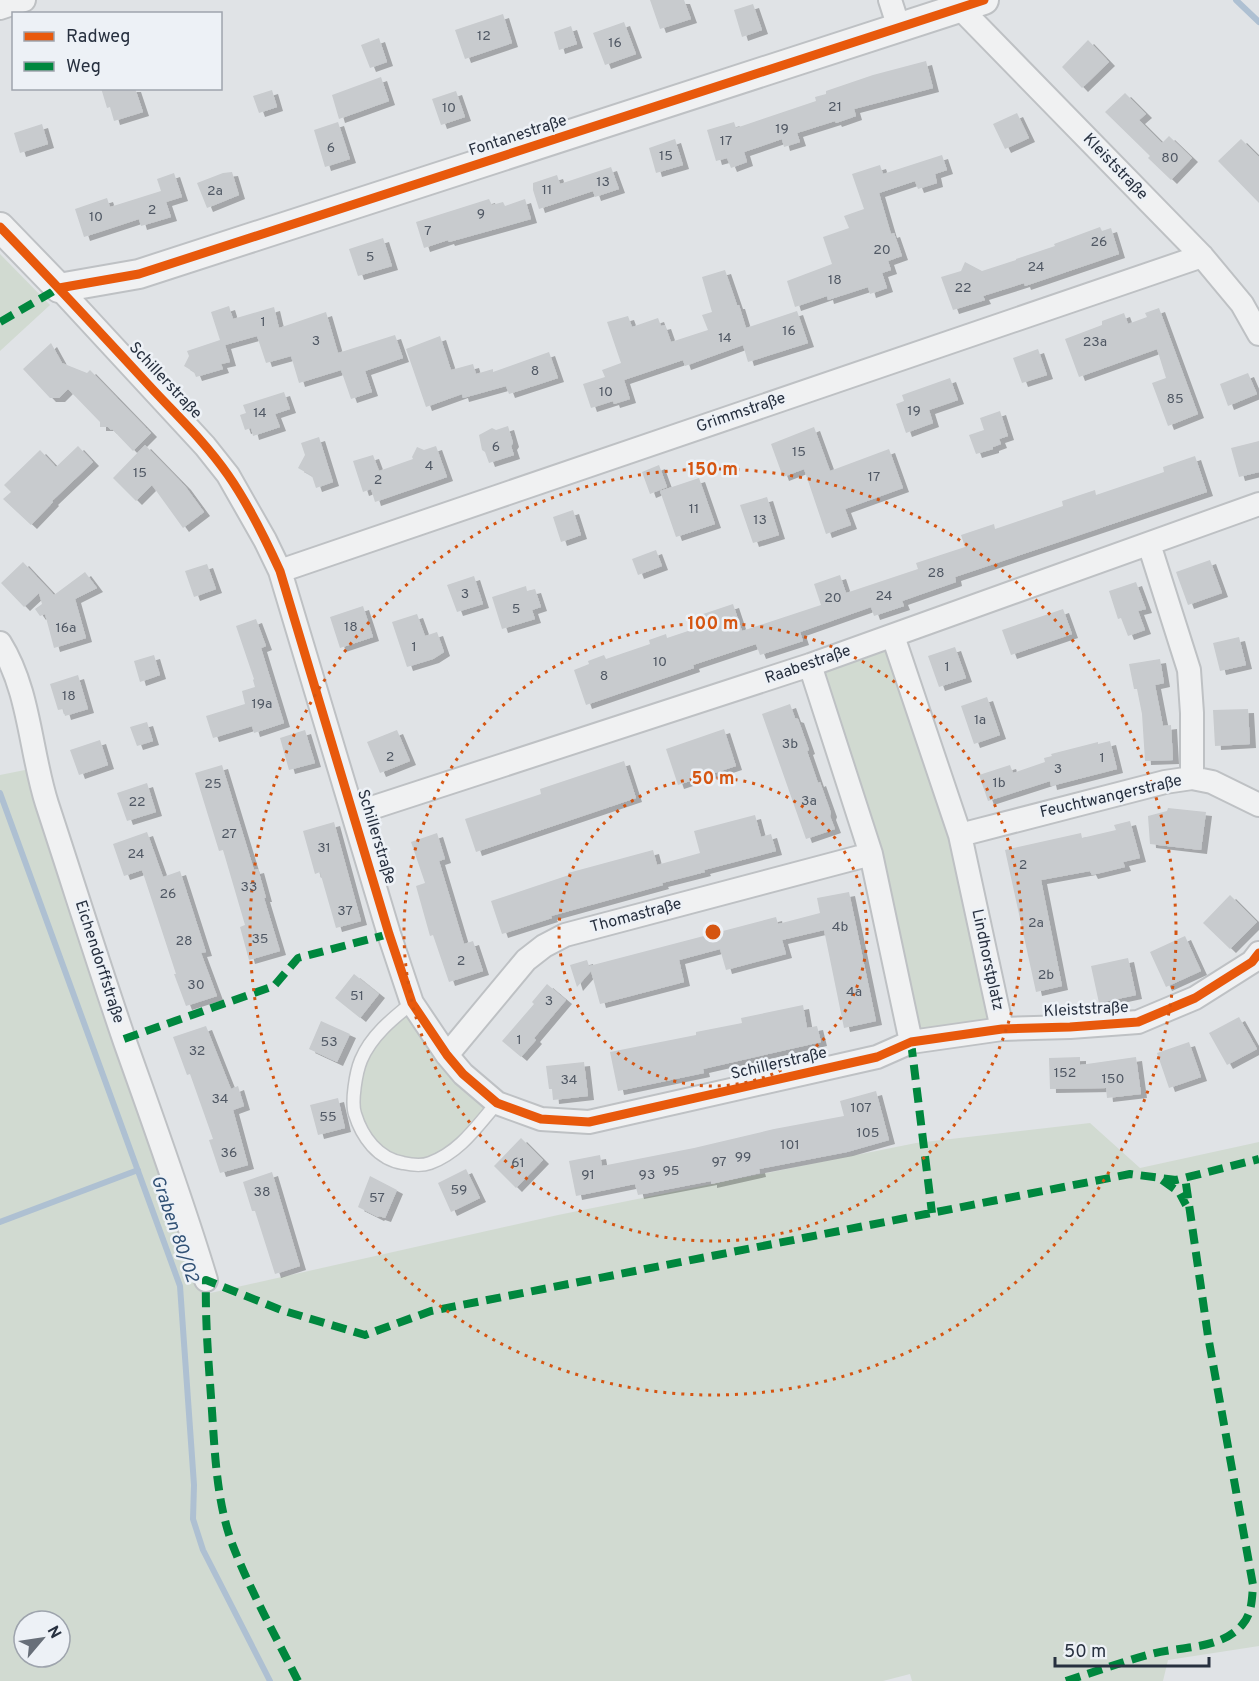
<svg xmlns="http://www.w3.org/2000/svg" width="1259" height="1681" viewBox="0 0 1259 1681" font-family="Overpass,sans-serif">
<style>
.green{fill:#d1dad1;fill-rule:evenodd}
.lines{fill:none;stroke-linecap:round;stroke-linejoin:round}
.stream{stroke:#aec0d2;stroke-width:6}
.building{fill:#c8cbce;filter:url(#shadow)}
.service-casing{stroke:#bec1c4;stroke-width:15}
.minor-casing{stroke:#bec1c4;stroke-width:26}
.tertiary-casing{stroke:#bec1c4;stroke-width:32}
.service{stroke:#f0f1f2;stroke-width:12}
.minor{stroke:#f0f1f2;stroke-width:22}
.tertiary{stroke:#f0f1f2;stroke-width:28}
.quiet{stroke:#00873e;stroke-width:8;stroke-dasharray:15 8;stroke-linecap:butt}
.cycleway-casing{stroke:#edf1f6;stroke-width:13}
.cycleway{stroke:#e8590c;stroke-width:9}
.ring{fill:none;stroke:#d55511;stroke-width:3;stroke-dasharray:3 6}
.labels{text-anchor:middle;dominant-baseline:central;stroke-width:5;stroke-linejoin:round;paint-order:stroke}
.number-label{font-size:14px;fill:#505864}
.street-label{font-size:16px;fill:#27303f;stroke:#edf1f6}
.water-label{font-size:18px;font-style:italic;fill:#305074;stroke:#edf1f6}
.centre{fill:#d55511;stroke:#edf1f6;stroke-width:3}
.ring-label{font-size:18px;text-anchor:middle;font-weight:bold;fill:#d55511;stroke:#edf1f6;stroke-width:5;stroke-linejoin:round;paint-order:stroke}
</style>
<defs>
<filter id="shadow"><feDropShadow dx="6" dy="4" stdDeviation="0" flood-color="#0004"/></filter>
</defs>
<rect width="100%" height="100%" fill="#e0e3e6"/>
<path class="green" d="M0,254L50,305L0,351Z
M892,639L956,830L999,1027L912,1039L814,667Z
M30,769L134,1091L206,1294L558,1215L916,1143L1090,1123L1140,1168L1259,1142V1646L1168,1660L1163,1681H912L910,1674L883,1681H0V775ZM24,1621H60V1657H24Z
M410,1006L494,1103L469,1134L428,1162L382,1153L356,1112L357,1080L369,1048Z"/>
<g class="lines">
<path class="stream" d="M1236,0L1259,22
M0,793L180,1286L194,1485L193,1519L203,1550L270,1681
M0,1222L138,1170"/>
</g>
<path class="building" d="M650,0H684L691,19L660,29Z
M753,4L762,30L742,37L734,10Z
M503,14L512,43L465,59L455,30Z
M624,22L636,54L605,65L593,33Z
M571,26L577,44L559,50L554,32Z
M379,38L387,62L370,68L361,45Z
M1088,40L1109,62L1082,88L1062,67Z
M926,61L933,88L854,109L856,116L836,123L835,121L797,133L800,142L784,147L782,139L744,152L747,162L731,168L727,158L716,161L707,130L734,122L736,128L816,101L815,97L826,94V91L873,75Z
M381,77L389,101L339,119L332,95Z
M101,88H135L143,112L114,121L110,107L107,108Z
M272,90L277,107L259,113L253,96Z
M456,91L465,117L441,125L432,99Z
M1125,93L1146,114L1139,120L1162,143L1169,136L1192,158L1171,180L1148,158L1150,156L1105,112Z
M1017,113L1029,138L1005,149L993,124Z
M338,122L350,159L325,167L314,130Z
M42,124L48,144L20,153L14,133Z
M675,139L683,165L656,173L649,148Z
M1241,139L1259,157V203L1218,161Z
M942,155L947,170L935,174L937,183L918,189L915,181L879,193L891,234L894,233L902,256L888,261L891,270L882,273L887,288L870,294L868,287L828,300L827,296L795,307L787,281L832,264L823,237L849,228L844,216L864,209L852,174L880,165L883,174Z
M611,167L619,189L595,197L593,191L539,209L533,190V183L557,175L560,184Z
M232,172L239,195L207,208L197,183L223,173Z
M174,173L182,197L166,202L171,217L141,226L139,219L84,237L75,209L107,198L110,207L161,191L157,179Z
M489,199L492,205L503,202L505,206L525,199L531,219L449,242L448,240L424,248L416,222Z
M1100,227L1102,231L1111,228L1119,254L1025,286L1024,283L983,296L985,300L953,310L941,277L961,271L965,262L982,271L1016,260V259L1055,246L1054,244Z
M383,238L392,266L358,276L349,249Z
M725,270L737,305H739L746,328L797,311L808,343L748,362L743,345L685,366L683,360L624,380L630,399L614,404L613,401L591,408L583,384L605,377L602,370L621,363L607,322L628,316L632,327L658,318L661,326L665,325L671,342L708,330L702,315L712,312L702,277Z
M229,306L233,319L274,307L279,328L326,312L338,353L395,335L403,358L365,371L372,392L351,399L341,370L299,383L291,356L266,363L257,336L225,345L230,362L221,364L223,369L196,377L194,372L184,366L189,356L187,351L220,340L211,312Z
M1159,308L1198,414L1168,426L1152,383L1166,378L1157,349L1079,377L1065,339L1102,325V321L1124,313L1128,324L1147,317L1145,313Z
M440,336L451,370L473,364L476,374L493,369V372L549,352L558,378L509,394L506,386L463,398L462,394L426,407L406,349Z
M51,343L62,363L87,373L90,370L151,433L133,451L112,429L111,430L108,427H100V422L68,389L59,398H50L23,369Z
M1038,349L1047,375L1022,383L1013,358Z
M1248,373L1257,394L1228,406L1220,384Z
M950,378L958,400L929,410L933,423L906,433L896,404L904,401L902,395Z
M284,392L290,409L275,414L280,427L253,436L251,428L245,430L240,415L246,413L243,405Z
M1000,411L1008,436L999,439L1001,444L993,447V449L976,454L969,435L984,430L980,418Z
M508,426L513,443L511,446L514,455L489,463L485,452L482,450L479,435L492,428L496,430Z
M814,427L830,471L889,449L903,488L845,509L851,525L826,534L804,469L783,477L771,444Z
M319,437L333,482L316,488L312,476L298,468L305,455L301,443Z
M1259,441V472L1239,477L1231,448Z
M145,445L185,486L204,512L183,528L152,485L136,501L113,478Z
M78,446L93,462L52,501L53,502L31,525L3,499L11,492L4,485L40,450L56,467Z
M436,446L447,477L375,502L371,489L363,492L353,461L373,455L379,471L413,459L412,457L417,447L424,450Z
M1195,456L1207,492L955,577L956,582L902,601L904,606L874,616L871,607L800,632L803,641L760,655L756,644L693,665L694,668L586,705L574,670L589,664L588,661L604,655L606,659L650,644L649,640L666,634L667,638L706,625L703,614L733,604L742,631L821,605L814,584L840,575L846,593L918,569L916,563L965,547L961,535L994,524L995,529L1063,506L1062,501L1095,490L1096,495L1164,472L1163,467Z
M659,465L667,487L650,494L642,472Z
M699,478L715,524L676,537L660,491Z
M767,497L779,535L753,543L740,505Z
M573,510L581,535L561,542L553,517Z
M656,550L662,566L638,575L632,559Z
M1210,560L1222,593L1188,605L1176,572Z
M23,562L54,595L85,572L97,588L75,599L86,638L54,648L45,614L40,616L35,609L42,604L39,593L24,607L1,583Z
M207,564L216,589L194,597L185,571Z
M474,576L483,604L457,612L447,585Z
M1136,582L1146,609L1138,611L1145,630L1128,636L1121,618L1118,619L1109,591Z
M526,586L527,591L535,589L541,607L532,610L535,619L502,629L492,597Z
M363,606L373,637L340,648L330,617Z
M1063,609L1072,634L1011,655L1002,630Z
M417,614L425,636L437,632L444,652L433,659L407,667L392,622Z
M256,619L266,646L261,648L284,723L254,733L252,726L213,738L206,716L245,704L242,691L255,687L253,680L254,679L236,626Z
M1239,637L1246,665L1220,671L1213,643Z
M955,647L966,678L939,687L928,656Z
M154,655L160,675L140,682L134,661Z
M1160,659L1164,683L1155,685L1163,726L1171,725L1173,760L1145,761L1142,714L1137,689H1134L1129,664Z
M78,675L88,709L65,716L63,709L58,710L50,684Z
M987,697L1000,735L974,744L961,706Z
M790,704L795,718L798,719L809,750L807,751L818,783L820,782L831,813L830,816L835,829L806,839L762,714Z
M1248,709L1250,744L1215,746L1213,710Z
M147,722L153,741L137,746L130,727Z
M724,729L736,766L678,785L666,749Z
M305,730L315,763L289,770L280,738Z
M397,730L410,761L380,773L367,742Z
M100,740L108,765L79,775L70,750Z
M1110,741L1117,769L1051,786L1050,781L988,801L979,775L1010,765L1013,773L1045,762L1044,758L1052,756L1051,754L1098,742V744Z
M624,761L636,798L476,852L465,819L541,794L540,789Z
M222,765L254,870L258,869L266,898H264L280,951L249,960L240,927L245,925L223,850L219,851L195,773Z
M147,783L156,812L127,821L117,793Z
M1168,808L1206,812L1201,850L1150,844L1148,816L1167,811Z
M755,815L761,837L771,834L776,851L704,870L705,872L662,883L663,885L551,916L552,918L502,934L491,901L569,875L568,873L653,850L657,865L700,853L694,831Z
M1130,821L1140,858L1123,862L1125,867L1092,875L1090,871L1041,880L1062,986L1036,992L1005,850L1081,833L1082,838L1116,830L1114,825Z
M334,822L361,921L336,928L320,872L315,874L303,831Z
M147,832L163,877L180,871L206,952L201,953L217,996L186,1006L174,974H176L142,870L124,876L113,844Z
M437,833L445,859L439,861L464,944L473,941L483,971L449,982L433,935L430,936L416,886L425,883L411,842Z
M849,892L876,1021L844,1028L824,930L782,940L786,954L726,970L720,949L679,960L684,982L600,1004L591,971L577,987L570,965L587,960L589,966L776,917L778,924L820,913L817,898Z
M1230,895L1257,922L1230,949L1203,923Z
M1185,936L1201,971L1166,987L1150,952Z
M1128,958L1136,995L1099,1003L1091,966Z
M354,974L379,994L360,1018L335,998Z
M547,984L566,1000L534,1038L536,1040L521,1057L502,1041L534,1004L532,1002Z
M803,1005L807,1028L817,1026L821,1042L703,1069L704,1073L618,1091L610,1052L696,1035V1032L742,1023L741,1018Z
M1239,1017L1257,1049L1227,1065L1209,1033Z
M321,1021L350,1034L337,1062L309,1049Z
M206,1026L231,1089L238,1086L244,1106L233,1110L248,1165L220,1173L209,1140L213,1139L190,1074L187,1075L173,1037Z
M1189,1042L1201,1077L1169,1088L1157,1053Z
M1080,1057V1065L1136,1057L1141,1094L1107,1098L1106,1088L1050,1089L1049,1058Z
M584,1062L588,1096L553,1100L552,1089H549L546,1066Z
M876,1091L889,1140L847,1152L759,1169L760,1173L711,1184V1181L638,1195L635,1184L576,1196L569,1161L600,1155L602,1166L694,1148L774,1129L844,1116L840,1101Z
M338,1098L345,1128L318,1135L310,1105Z
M521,1138L543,1160L516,1188L494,1166Z
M466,1169L480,1198L451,1212L438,1183Z
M272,1172L300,1266L275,1274L255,1211H252L243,1182Z
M370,1176L397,1190L385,1218L379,1216L378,1217L358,1207Z"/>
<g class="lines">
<g class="service-casing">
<path id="service" d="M412,1003C392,1019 371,1036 361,1060C356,1072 351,1102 355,1114C362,1137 378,1159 403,1163C412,1165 422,1166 430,1163C460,1152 477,1126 497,1103"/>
</g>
<g class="minor-casing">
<path id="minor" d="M890,0L899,28
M0,8L24,0
M960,8L1202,256L1242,304L1259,334
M59,288L205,446L228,475L265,540L280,571L389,934L412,1003L447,1055L463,1074L497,1103L541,1119L589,1122L877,1057L911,1042L1002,1029L1070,1027L1138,1022L1195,998L1252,962L1259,953
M1149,544L1189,670L1192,713V778
M280,571L1202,256
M893,636L960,835L1002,1029
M0,643C30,691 30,751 47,804C73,883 98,963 125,1042C153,1121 182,1200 206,1280
M810,665L871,854L911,1042
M353,814L810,665L1259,504
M960,835L1165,782L1192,778L1212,782L1259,805
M447,1055L526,960L544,946L565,935L871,854"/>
</g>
<g class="tertiary-casing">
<path id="tertiary" d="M0,227L59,288L139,274L984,0"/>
</g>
<use href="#service" class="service"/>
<use href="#minor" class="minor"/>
<use href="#tertiary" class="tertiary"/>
<path class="quiet" d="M0,322L59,288
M124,1039L274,986L298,958L389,934
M911,1042L932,1213
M1162,1180L1179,1192L1186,1205
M298,1681C276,1637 251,1592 233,1546C217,1504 215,1456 212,1411C209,1367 205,1324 206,1280L281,1310L365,1335L431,1311L1130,1174L1176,1180L1259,1159
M1066,1681C1094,1672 1122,1662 1151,1654C1181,1646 1220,1650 1242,1625C1252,1614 1252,1599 1253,1585L1208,1336L1185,1177"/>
<g class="cycleway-casing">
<path id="cycleway" d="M0,227C49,277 96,328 144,380C172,411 204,440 228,475C249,505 265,538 280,571L389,934L412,1003L447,1055L463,1074L497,1103L541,1119L589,1122L877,1057L911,1042L1002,1029L1070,1027L1138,1022L1195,998L1252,962L1259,953
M59,288L139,274L984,0"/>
</g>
<use href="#cycleway" class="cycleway"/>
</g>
<g class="ring">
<circle cx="713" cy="932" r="154"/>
<circle cx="713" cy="932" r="309"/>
<circle cx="713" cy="932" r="463"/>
</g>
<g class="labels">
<g class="number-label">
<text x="484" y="36">12</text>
<text x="615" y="43">16</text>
<text x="835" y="107">21</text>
<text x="449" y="108">10</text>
<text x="782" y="129">19</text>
<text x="726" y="141">17</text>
<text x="331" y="148">6</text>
<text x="666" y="156">15</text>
<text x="1170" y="158">80</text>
<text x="603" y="182">13</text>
<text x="547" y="190">11</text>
<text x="215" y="191">2a</text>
<text x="152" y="210">2</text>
<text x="481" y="214">9</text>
<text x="96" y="217">10</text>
<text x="428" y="231">7</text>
<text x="1099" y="242">26</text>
<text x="882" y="250">20</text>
<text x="370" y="257">5</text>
<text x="1036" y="267">24</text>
<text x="835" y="280">18</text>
<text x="963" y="288">22</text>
<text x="263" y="322">1</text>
<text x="789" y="331">16</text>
<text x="725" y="338">14</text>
<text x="316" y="341">3</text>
<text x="1095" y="342">23a</text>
<text x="535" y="371">8</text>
<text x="606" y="392">10</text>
<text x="1175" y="399">85</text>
<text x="914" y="411">19</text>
<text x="260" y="413">14</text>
<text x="496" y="447">6</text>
<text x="799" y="452">15</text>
<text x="429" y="466">4</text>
<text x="140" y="473">15</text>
<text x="874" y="477">17</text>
<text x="378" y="480">2</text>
<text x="694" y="509">11</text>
<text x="760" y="520">13</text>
<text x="936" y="573">28</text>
<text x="465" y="594">3</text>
<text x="884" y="596">24</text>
<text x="833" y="598">20</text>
<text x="516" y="609">5</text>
<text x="351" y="627">18</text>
<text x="66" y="628">16a</text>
<text x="414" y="647">1</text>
<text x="660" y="662">10</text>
<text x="947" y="667">1</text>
<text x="604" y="676">8</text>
<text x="69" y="696">18</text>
<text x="262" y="704">19a</text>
<text x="980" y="720">1a</text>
<text x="790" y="744">3b</text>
<text x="390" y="757">2</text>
<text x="1102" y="758">1</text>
<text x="1058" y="769">3</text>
<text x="999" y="783">1b</text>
<text x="213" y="784">25</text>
<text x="809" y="801">3a</text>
<text x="137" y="802">22</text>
<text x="229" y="834">27</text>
<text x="324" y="848">31</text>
<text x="136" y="854">24</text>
<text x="1023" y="865">2</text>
<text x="249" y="887">33</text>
<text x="168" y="894">26</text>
<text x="345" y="911">37</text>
<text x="1036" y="923">2a</text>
<text x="840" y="927">4b</text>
<text x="260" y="939">35</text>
<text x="184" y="941">28</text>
<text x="461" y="961">2</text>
<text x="1046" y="975">2b</text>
<text x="196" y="985">30</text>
<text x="854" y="992">4a</text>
<text x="357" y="996">51</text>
<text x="549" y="1001">3</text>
<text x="519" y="1040">1</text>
<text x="329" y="1042">53</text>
<text x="197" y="1051">32</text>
<text x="1065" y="1073">152</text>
<text x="1113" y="1079">150</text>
<text x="569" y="1080">34</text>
<text x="220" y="1099">34</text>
<text x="861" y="1108">107</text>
<text x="328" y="1117">55</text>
<text x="868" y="1133">105</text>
<text x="790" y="1145">101</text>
<text x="229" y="1153">36</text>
<text x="743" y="1157">99</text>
<text x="719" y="1162">97</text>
<text x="518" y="1163">61</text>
<text x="671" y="1171">95</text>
<text x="588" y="1175">91</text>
<text x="647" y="1175">93</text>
<text x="459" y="1190">59</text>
<text x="262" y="1192">38</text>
<text x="377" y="1198">57</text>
</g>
<g class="street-label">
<text transform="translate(518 136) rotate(-18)">Fontanestraße</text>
<text transform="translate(1115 167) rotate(46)">Kleiststraße</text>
<text transform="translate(165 381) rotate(47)">Schillerstraße</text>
<text transform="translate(741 413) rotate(-19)">Grimmstraße</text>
<text transform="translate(808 665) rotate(-19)">Raabestraße</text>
<text transform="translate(1111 797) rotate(-13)">Feuchtwangerstraße</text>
<text transform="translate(376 837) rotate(73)">Schillerstraße</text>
<text transform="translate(636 916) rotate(-15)">Thomastraße</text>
<text transform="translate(987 960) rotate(78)">Lindhorstplatz</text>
<text transform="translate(99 962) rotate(72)">Eichendorffstraße</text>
<text transform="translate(1086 1010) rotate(-3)">Kleiststraße</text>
<text transform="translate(779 1064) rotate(-13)">Schillerstraße</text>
</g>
<g class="water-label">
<text transform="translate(174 1229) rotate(71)">Graben 80/02</text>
</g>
</g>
<circle cx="713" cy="932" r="9" class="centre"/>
<g class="ring-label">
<text x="713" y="475">150 m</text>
<text x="713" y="629">100 m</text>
<text x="713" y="784">50 m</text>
</g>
<rect x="12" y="12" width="210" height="78" fill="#edf1f6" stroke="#9ea4ad" stroke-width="1.5"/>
<rect x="24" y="32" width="30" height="9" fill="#e8590c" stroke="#9ea4ad" stroke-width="1.5"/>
<text x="66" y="42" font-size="18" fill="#27303f">Radweg</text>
<rect x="24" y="62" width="30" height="9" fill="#00873e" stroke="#9ea4ad" stroke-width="1.5"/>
<text x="66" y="72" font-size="18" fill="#27303f">Weg</text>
<g transform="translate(42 1639) rotate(61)"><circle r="28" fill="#edf1f6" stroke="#9ea4ad" stroke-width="1.5"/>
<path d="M0-4.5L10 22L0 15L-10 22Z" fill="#686f79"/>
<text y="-9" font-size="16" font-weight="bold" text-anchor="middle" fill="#27303f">N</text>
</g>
<path d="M1055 1657v9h154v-9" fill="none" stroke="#27303f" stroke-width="3"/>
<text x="1064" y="1657" font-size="18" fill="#27303f" stroke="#edf1f6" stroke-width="4.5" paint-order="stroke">50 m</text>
</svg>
